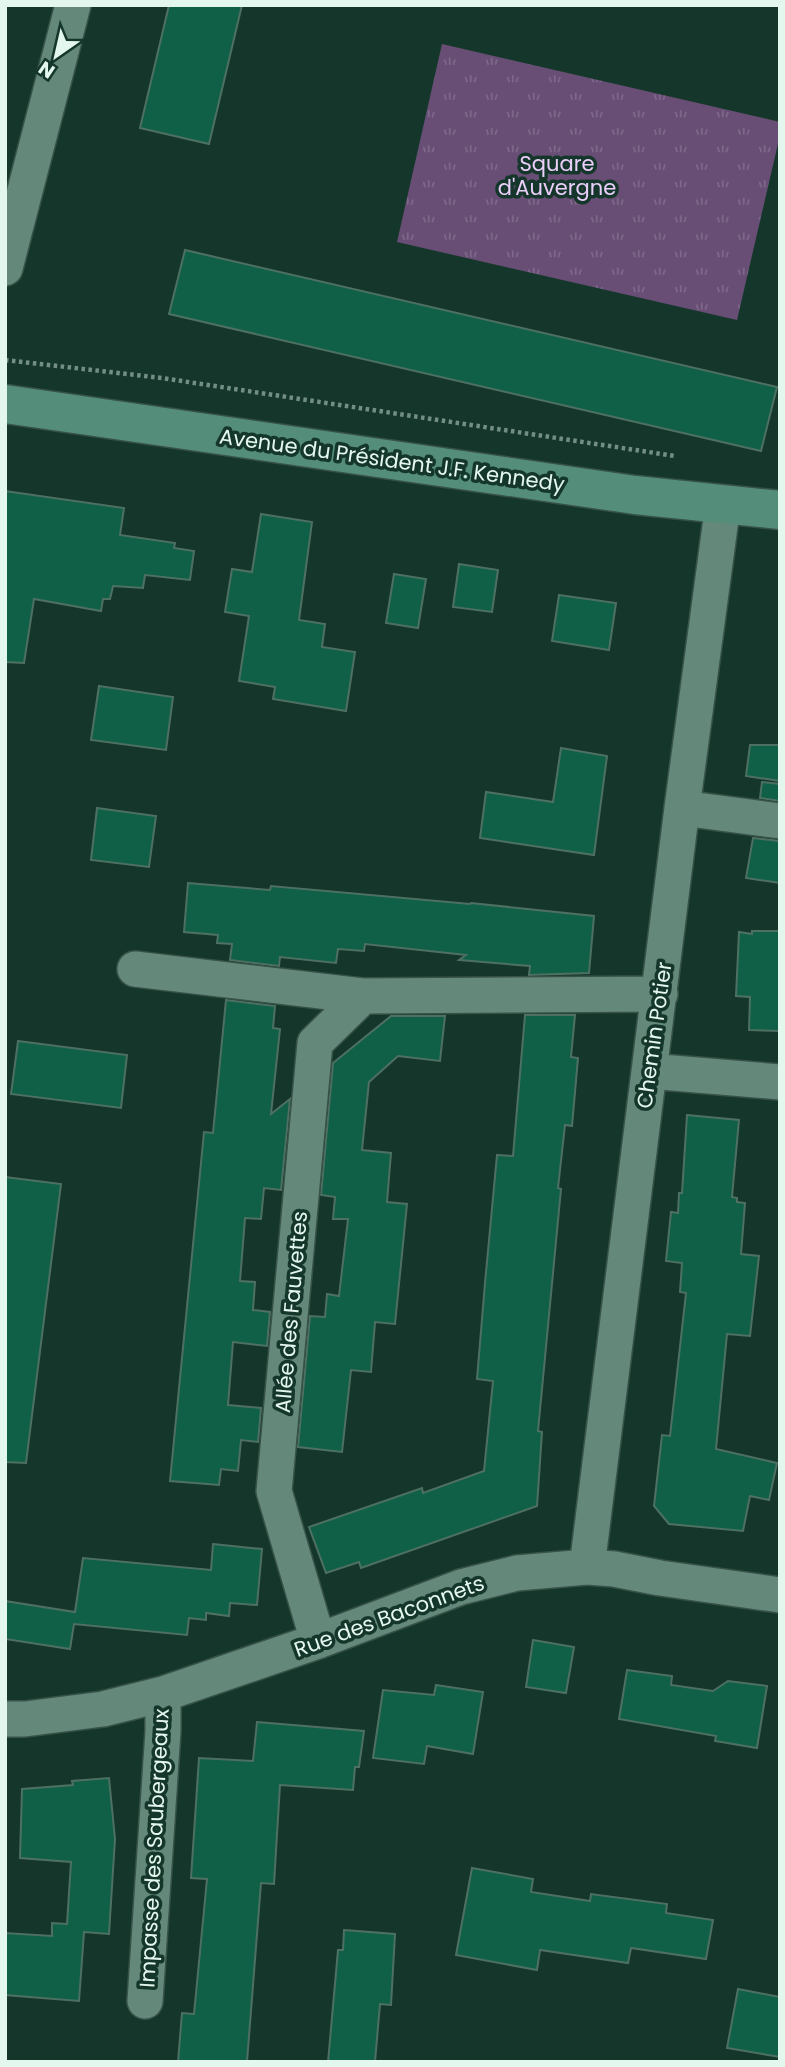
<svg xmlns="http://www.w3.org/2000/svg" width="785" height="2067" viewBox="0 0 785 2067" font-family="Poppins,sans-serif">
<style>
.park{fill:url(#park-tufts)}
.building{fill:#106048;stroke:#4e7063;stroke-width:2}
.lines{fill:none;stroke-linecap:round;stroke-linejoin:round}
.street-casing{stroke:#375248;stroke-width:38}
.secondary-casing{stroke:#375248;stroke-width:41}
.path{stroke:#738e84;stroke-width:4.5;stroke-dasharray:3.5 3.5;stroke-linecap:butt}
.street{stroke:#64887a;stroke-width:35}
.secondary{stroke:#548e7a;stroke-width:38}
.labels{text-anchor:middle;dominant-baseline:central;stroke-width:7;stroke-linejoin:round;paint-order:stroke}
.park-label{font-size:21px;fill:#ebcefa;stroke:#15372b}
.street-label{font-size:21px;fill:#e4f7ef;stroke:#15372b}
</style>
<defs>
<pattern id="park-tufts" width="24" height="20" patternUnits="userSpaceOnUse" patternTransform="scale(1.75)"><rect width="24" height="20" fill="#684e75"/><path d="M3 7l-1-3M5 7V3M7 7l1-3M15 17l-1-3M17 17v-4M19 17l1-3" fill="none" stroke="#7d6889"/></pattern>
</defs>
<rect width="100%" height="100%" fill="#15372b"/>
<path class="park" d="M442,44L780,122V135L737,320L397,242Z"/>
<path class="building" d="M169,5H242L209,144L140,128Z
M185,250L777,387L761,451L169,314Z
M5,491L124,508L120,535L175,543L174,548L194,551L190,580L145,575L143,588L113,586L110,599H103L101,611L34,599L24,663L5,662Z
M261,514L312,522L299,620L325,624L322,647L355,652L346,711L273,699L275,687L239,681L249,616L225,612L232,569L252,572Z
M459,564L498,570L492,612L453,607Z
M394,574L426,579L418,628L386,623Z
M559,595L616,603L609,650L552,641Z
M99,686L173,697L166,750L91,740Z
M750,745H780V781L746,776Z
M561,748L607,756L594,855L480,838L486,792L553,802Z
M762,782L780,784V801L760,798Z
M97,808L156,816L149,867L91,860Z
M753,838L780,841V883L746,878Z
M188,883L270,890L271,886L470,904L471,903L594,916L589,973L529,975L530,966L459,960L466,955L365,944L364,951L338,949L336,963L280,957L279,966L230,960L232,944L217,943L218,935L184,932Z
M752,931H780V1031L749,1030L750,997L736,996L739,932L752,934Z
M226,1000L275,1006L273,1028L280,1029L271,1114L290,1099L281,1190L264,1188L261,1219L245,1218L240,1281L255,1282L253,1310L270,1312L267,1346L233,1342L228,1405L261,1408L258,1442L241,1440L238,1471L221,1469L219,1485L170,1481L204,1132L213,1133Z
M525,1015H575L571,1057L578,1058L572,1126L565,1125L558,1188L561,1189L538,1431L542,1432L537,1506L361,1568L359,1562L326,1573L309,1527L422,1488L423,1493L484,1471L493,1381L477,1379L485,1283L497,1155L513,1156Z
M391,1016H445L440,1061L398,1056L369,1082L362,1150L391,1153L387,1202L407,1204L395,1324L375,1322L371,1372L351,1370L342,1452L298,1447L310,1316L325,1317L327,1294L339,1296L348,1219H333L335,1197L321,1195L333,1063Z
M18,1041L127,1055L121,1108L11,1094Z
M687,1115L739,1120L732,1197L737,1198V1202L745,1203L741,1254L759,1256L750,1336L727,1334L716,1449L777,1463L769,1500L750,1496L743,1531L669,1524L654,1506L662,1435L670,1436L686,1293L680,1292L682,1263L666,1261L671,1212L678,1213L679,1193H682Z
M5,1177L61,1184L26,1463L5,1462Z
M213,1544L262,1549L257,1605L230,1603L229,1616L206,1613V1620L189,1618L187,1635L74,1624L70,1649L5,1639V1601L75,1612L83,1558L211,1570Z
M533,1640L574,1647L566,1693L526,1687Z
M627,1670L672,1676L671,1685L713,1691L728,1681L767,1686L757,1748L715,1741L716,1736L619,1719Z
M436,1685L483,1692L473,1754L427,1746L424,1764L373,1758L383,1690L434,1695Z
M257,1722L364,1731L359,1767H355L353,1790L280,1785L274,1884L261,1883L247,2062H178L182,2013L194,2014L207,1879L191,1878L199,1758L253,1761Z
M109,1778L115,1839L109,1934L84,1932L79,2001L5,1995V1933L52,1936V1923L67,1924L71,1862L20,1858L22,1789L73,1785L72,1781Z
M472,1868L533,1879L531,1892L590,1901L591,1894L667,1904L666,1913L713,1920L706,1959L631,1948L628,1963L540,1950L537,1970L456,1955Z
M344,1930L395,1934L391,2005L380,2004L375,2062H328L338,1950H343Z
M738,1989L780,1997V2057L727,2048Z"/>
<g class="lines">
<g class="street-casing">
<path id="street" d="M5,268L73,5
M682,808L780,821
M135,969L363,996
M649,1071L780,1082
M587,1567L682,808L723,504
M318,1641L274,1491L315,1043L363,996L660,994
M5,1719H25L103,1709L163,1694L318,1641L461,1587L517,1573L587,1567L614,1569L660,1578L780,1595
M145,2001L163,1731V1694"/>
</g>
<g class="secondary-casing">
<path id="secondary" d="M5,404L635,495L780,510"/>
</g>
<path class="path" d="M5,360L162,378L675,456"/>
<use href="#street" class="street"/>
<use href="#secondary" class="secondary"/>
</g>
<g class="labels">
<g class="park-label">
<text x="557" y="163">Square<tspan x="557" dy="24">d'Auvergne</tspan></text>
</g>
<g class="street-label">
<text transform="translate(392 460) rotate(8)">Avenue du Président J.F. Kennedy</text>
<text transform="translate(654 1035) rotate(-82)">Chemin Potier</text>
<text transform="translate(291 1312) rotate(-85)">Allée des Fauvettes</text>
<text transform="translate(389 1616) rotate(-20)">Rue des Baconnets</text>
<text transform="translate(154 1848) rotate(-87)">Impasse des Saubergeaux</text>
</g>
</g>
<rect width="785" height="2067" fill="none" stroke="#e4f7ef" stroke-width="14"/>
<g transform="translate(56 56) rotate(214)" stroke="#15372b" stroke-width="5" paint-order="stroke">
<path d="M0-5L12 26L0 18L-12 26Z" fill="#e4f7ef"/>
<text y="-10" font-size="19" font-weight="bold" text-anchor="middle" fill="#e4f7ef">N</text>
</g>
</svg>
